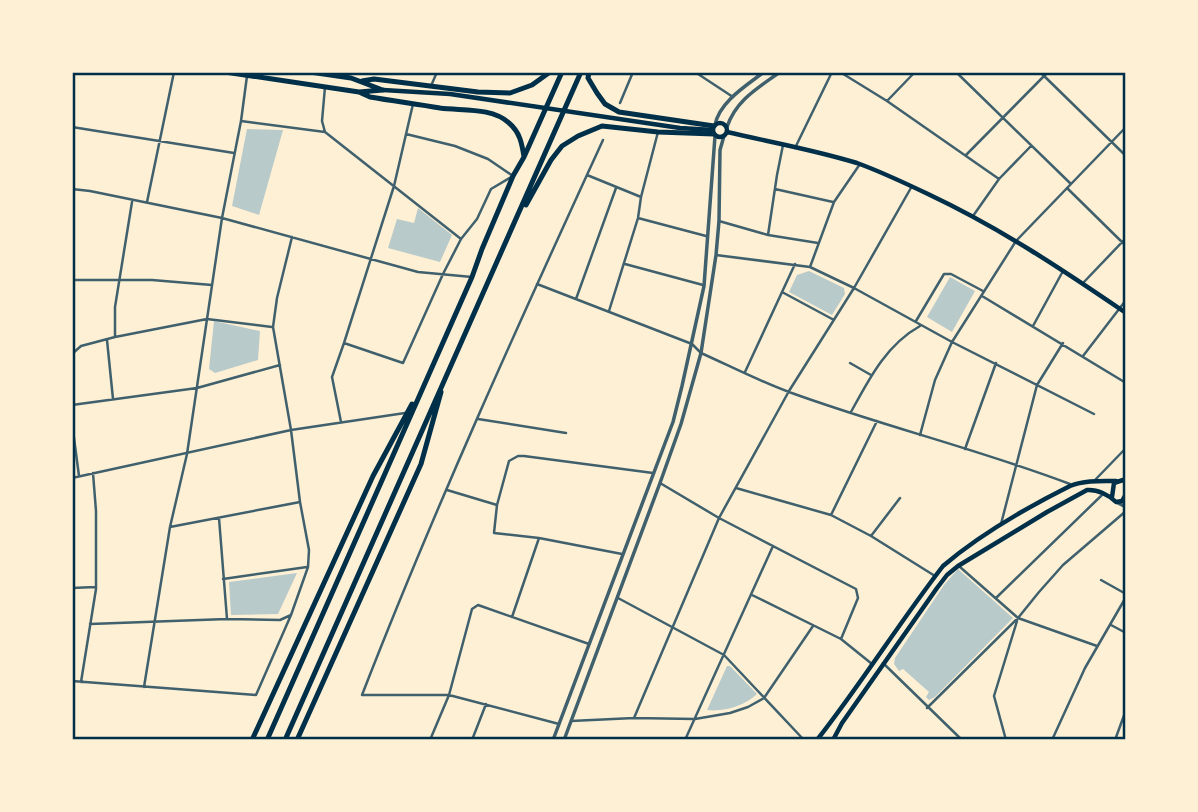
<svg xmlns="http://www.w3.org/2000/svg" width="1198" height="812" viewBox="0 0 1198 812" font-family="Lora,serif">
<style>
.green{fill:#b9caca}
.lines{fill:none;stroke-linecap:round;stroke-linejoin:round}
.minor{stroke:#3f606c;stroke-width:2.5}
.tertiary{stroke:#3f606c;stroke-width:3.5}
.secondary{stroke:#003049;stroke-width:4.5}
.trunk{stroke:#003049;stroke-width:5}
.neatline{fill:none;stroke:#003049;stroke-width:2.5}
</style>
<rect width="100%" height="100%" fill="#fdf0d5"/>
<path class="green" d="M247,129L283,130L259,215L232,206Z
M418,208L452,235L440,262L388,248L397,219L414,223Z
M809,271L844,288L845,294L832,315L789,292L797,275Z
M950,277L975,291L952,332L927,317Z
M214,321L260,331L258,360L215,373L209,369Z
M958,569L1013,618L935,697L929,700L926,697L929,692L903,669L899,671L894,664L895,658L944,585Z
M297,573L278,614L231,615L229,582Z
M727,666H730L757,694C744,706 725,712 707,710Z"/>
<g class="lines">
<path class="minor" d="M511,72L515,74L519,72
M695,72L733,97
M840,72L887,101L999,179
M956,72L1071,184
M1040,72L1126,156
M431,86L437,72
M325,87L322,121L325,132
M887,101L915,72
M620,103L633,72
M241,121L325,132L461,239
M72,127L234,153
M795,148L832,72
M966,155L1048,72
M587,175L641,197
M1067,188L1126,246
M72,189L90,191L222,218L418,272L472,277
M775,189L833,202
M147,202L174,72
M973,216L999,179L1031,146
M638,218L706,236
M719,221L768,235L818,243
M768,235L777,175L783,145
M716,255L810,267L854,288L952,342L1094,414
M625,264L703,285
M810,267L834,202L860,164
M72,280H152L212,285
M1083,283L1126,238
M537,284L692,344L701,353C730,366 759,381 789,392C882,426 978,449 1070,484
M782,292L834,320
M982,296L1126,383
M576,299L616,188
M609,311L638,218L641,197L658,132
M916,321L944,274H951L983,291
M1033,326L1063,271
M115,337V307L132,202
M107,340L113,399
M344,343L403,363L443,274L461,239L477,219L491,189L513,176L488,159L455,146L406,134
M72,354L81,346L115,337L207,319L272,327
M1083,356L1126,300
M850,363L871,375
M745,372L795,264
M72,405L197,388L280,365
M851,412C869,379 886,345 920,326
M478,419L566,433
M341,422L332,377L344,343L394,186L413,104
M72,423L79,476
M920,435L935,380L952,342L1016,241L1126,127
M965,449L996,363
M72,478L291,430L405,413
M1094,481L1126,448
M660,483L719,518L856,589L858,598L841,639
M736,488L831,515L871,536L935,576
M447,490L497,505
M831,515L877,421
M219,518L227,619
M1001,524L1037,385L1063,343
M170,527L300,502L291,430L273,327L277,298L292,237
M871,536L900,498
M622,554L539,538L494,533L497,505L509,461L518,456H524L653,473
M960,567L1018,618L1097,646
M223,579L307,567
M1101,580L1126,594
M72,588L95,587
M752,595L841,639L872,664
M618,598L724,655L804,740
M996,598L1103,494
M512,617L539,538
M90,624L227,619L280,620L291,615
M1111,625L1126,633
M883,663L962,740
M72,681L256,695L291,615L308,567L309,550L300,502
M81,682L96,589V511L93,473
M144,687L170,527L187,454L222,218L241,121L247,76
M927,708L1018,618L1039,592L1063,565L1126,511
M634,718L719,518L789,391L854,288L912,186
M571,721L634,718L695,719L730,713L748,707L764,698L813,626
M559,724L449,695H362C435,507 519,323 603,140
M430,740L449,695L472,609L478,605L589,644
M472,740L486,704
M685,740L773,546
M1006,740L994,696L1017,621
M1052,740L1085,668L1126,597
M1105,740L1126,739
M1115,740L1126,710"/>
<path class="tertiary" d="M715,125C719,102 747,85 764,72
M727,127C736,100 758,88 780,72
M1118,503L1126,507
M553,740L673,422L682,386L704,286L715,136
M564,740L660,483L681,424L701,353L716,255L719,221L720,150L724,136"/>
<path class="secondary" d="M383,90L450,94L680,128L713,130
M713 130a7 7 0 1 1 14 0a7 7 0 1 1-14 0Z
M727,132C770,142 815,150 857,163C882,172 907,184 930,195C1000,228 1063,270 1126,313
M1112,497L1114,483L1123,480L1126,483
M817,740C861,684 899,623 943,566C978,536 1030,506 1070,486C1085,480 1101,481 1116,481
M833,740L842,723L937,588L947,575L958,566L1047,512L1087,490C1097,489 1109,495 1116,502L1122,501L1126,494"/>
<path class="trunk" d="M225,72L359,92L383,90
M310,72L351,78L380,89
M589,72L588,78L597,93L605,104L619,112L714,126
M362,81L374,79L478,92L510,93L532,85L550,72
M359,92L370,97C393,101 417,104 440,108C462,111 492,107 509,123C520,132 522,144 524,157
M526,205L551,160L562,146L578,136L602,126L658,132L714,134
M252,740L373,476L412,404
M267,740L472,277L482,249L513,176L524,157L562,72
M285,740L581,72
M297,740L421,464L441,392"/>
</g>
<rect width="1198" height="812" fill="none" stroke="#fdf0d5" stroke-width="147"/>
<rect x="74" y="74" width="1050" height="664" class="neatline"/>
</svg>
